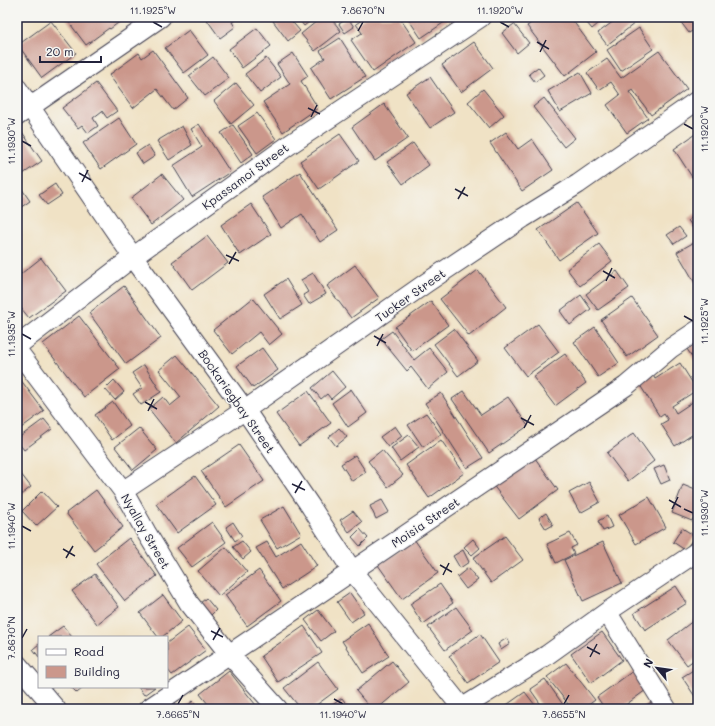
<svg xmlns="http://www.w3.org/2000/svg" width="715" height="726" viewBox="0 0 715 726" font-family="Mali,sans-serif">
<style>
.building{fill:#cb978b}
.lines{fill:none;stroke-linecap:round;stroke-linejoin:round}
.minor-casing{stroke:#413f50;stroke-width:21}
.minor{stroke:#fff;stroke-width:19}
.ticks{fill:none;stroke:#22223b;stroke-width:1.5}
.labels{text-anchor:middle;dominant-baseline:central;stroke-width:3;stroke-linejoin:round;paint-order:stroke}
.street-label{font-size:12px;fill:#22223b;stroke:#f6f6f2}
.neatline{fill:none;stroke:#22223b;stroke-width:1.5}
.ticks-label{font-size:10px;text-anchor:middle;fill:#22223b}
</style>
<rect width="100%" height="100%" fill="#f6f6f2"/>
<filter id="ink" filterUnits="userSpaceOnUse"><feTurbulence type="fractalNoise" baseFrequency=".025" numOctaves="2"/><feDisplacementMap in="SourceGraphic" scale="8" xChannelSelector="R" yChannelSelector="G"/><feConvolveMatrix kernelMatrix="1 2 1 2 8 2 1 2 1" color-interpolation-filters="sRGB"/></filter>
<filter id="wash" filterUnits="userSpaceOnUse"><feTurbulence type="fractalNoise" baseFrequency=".012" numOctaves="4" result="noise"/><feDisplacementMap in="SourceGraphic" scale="16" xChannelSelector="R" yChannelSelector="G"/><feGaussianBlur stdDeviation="0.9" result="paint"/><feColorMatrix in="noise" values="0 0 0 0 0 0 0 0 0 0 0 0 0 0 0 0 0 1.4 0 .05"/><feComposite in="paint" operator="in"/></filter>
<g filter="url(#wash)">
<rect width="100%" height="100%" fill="#f0e2c5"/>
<g id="blocks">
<path class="building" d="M65,17H119L122,20L110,29L109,28L86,45Z
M205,17H239L232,22L235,27L220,38Z
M279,17H288L300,31L288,41L273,21Z
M297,17H315L304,26Z
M322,17H330L341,31L315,51L301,34Z
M366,17H399L416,42L373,72L351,40L362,33L356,24Z
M407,17H452L421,38Z
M540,17H570L596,52L565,76L527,26Z
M582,17H606L592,29Z
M619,17H631L635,23L607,45L598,33Z
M677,17H698V27L689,33Z
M348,18L354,27L345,33L339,24Z
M51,21L76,53L42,78L18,45Z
M514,24L529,43L517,53L502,33Z
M257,28L271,46L242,68L229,49Z
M639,28L653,49L621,71L607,50Z
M189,30L208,55L184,73L165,48Z
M340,38L365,77L331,99L311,68L325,58L320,51Z
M474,42L493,68L461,92L442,65Z
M153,50L188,98L173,110L157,89L133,108L109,75L139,53L142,58Z
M659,51L687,89L651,115L633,90L629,92L648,118L627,133L607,105L620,95L611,82L599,90L587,73L607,59L621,78Z
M293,53L308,76L301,81L318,108L283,132L263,102L290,84L277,64Z
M213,57L229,78L205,96L189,76Z
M266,58L281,77L260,93L245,74Z
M538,67L544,75L535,82L529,74Z
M580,72L592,93L560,112L548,91Z
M430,77L454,112L430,128L406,93Z
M96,83L117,111L107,118L102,111L93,118L98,126L88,133L82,125L78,128L62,108Z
M236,83L254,105L231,124L214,101Z
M483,89L504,115L489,128L468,102Z
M544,98L575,138L564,147L533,107Z
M384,104L408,138L375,161L352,127Z
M257,113L276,139L257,153L238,126Z
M119,118L136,144L101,169L83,143Z
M199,124L230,172L192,197L173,166L202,147L191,129Z
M233,125L253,154L241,163L221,133Z
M182,126L192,145L169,160L157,141Z
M22,132L42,161L17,178V135Z
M506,132L518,149L532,139L553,170L522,191L490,143Z
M698,132V174L692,177L674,149Z
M340,134L359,161L319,189L300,161Z
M413,143L429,165L403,184L387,162Z
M148,145L155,156L143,164L136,153Z
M300,172L338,230L320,242L302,214L281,228L262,197Z
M162,174L183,200L151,225L131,198Z
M17,182L30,201L17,210Z
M55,184L62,195L47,205L39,195Z
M577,203L598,233L559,260L538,230Z
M251,204L271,234L240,255L221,225Z
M698,213V236L688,220Z
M679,227L686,236L674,244L667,235Z
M207,236L228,263L192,290L172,262Z
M698,240V288L677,252Z
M599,244L612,261L580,286L567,269Z
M41,258L66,291L29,318L17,303V277Z
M355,265L379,298L351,318L327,286Z
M478,270L506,307L469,336L440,299Z
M617,271L629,288L598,310L586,294Z
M313,273L326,294L309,304L303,295L308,292L301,280Z
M286,279L302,305L280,319L264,294Z
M124,286L161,338L126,364L89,313Z
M581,295L591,309L570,325L560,311Z
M253,298L282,334L269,345L259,332L232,354L213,330Z
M632,298L658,335L627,357L601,320Z
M431,301L448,325L412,351L395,327Z
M79,316L120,369L84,397L43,344Z
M538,324L559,352L526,376L505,348Z
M595,327L619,363L598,377L574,342Z
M454,329L478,361L458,376L434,344Z
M392,331L414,360L429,348L448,372L428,389L411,367L407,371L381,339Z
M698,342V366L687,349Z
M262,348L278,370L253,388L237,366Z
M565,354L586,383L555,406L533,377Z
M177,355L219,406L176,443L149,409L163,397L170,406L181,397L159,370Z
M680,363L697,390L672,406L676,413L697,399L698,431L675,446L661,424L668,420L664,414L660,417L638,382L651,372L655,379Z
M144,365L161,392L141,405L133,394L142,388L132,373Z
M332,371L345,387L331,399L327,394L321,399L312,388Z
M17,375L44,411L17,431Z
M114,380L124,392L115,400L105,389Z
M351,389L367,413L348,427L332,403Z
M308,391L331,423L299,446L276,414Z
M464,391L481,415L508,397L528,426L489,453L452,399Z
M441,393L483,458L467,468L425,403Z
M113,402L130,426L112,440L95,415Z
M426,413L441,434L423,447L408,425Z
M44,419L52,429L24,450L17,441V439Z
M395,426L402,436L388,447L380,437Z
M139,428L157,450L133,470L115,447Z
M339,428L347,437L336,446L329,437Z
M634,433L654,461L628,481L607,453Z
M409,435L419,447L400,461L391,448Z
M441,440L464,473L429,498L406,465Z
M239,445L264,481L226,507L201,471Z
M382,450L403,475L388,487L368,461Z
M532,454L558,490L519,519L492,484Z
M355,455L366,472L352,481L341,464Z
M664,465L670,480L661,484L654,469Z
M17,469L31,487L17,498Z
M195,476L216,505L177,533L156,504Z
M589,482L600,502L580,513L569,493Z
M683,485L698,491V507L692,521L672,513Z
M96,490L123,527L94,550L66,513Z
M42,491L57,507L36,526L22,511Z
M649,497L666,527L636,544L619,515Z
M382,500L389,512L376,519L370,506Z
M284,506L301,534L277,548L260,520Z
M353,511L362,522L349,532L340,520Z
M546,513L553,525L546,529L539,518Z
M607,516L612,527L603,531L598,521Z
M212,522L226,542L192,567L177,548Z
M233,522L242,536L235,541L226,527Z
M682,528L695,536L685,550L673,542Z
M360,529L368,538L360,546L352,537Z
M570,533L577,545L571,548L574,554L556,563L547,544Z
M505,536L523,560L491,583L473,558Z
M129,538L157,576L125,601L96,564Z
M414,539L438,573L402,599L378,565Z
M473,539L480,548L472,555L464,547Z
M242,541L251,552L243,559L233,547Z
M301,541L317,566L282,589L256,548L267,542L276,557Z
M603,542L622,583L583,601L564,560Z
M226,547L247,572L219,596L198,571Z
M463,550L469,562L460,568L453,556Z
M468,568L478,580L466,589L457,577Z
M259,570L281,601L247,626L225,595Z
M95,574L119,607L97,624L72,591Z
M440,584L453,603L423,624L410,604Z
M676,586L687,603L645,630L634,613Z
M350,593L364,613L351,622L337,602Z
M163,595L182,621L162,637H158L140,613Z
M206,598L216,610L209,617L198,605Z
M456,607L473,630L445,650L428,627Z
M318,610L334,631L321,641L305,620Z
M698,617V657L687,665L668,640Z
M368,623L389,656L363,673L342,641Z
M63,626L72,637H48Z
M304,626L322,653L278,682L261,656Z
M188,627L206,650L172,675L167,669V643Z
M602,632L622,660L591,683L571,654Z
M480,634L499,662L468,683L449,656Z
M507,638L510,644L501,650L498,644Z
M39,644V657L33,649Z
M392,661L409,682L377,709H371L356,691Z
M318,662L338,689L311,709H301L284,688Z
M566,663L595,700L583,709H572L547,677Z
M698,667V701L682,677Z
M229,671L259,709H212L200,694Z
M633,671L646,690L620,709H605L597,697Z
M545,679L566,709H544L530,689Z
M71,687H84L77,693Z
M138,687H155L144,695Z
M525,692L538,709H501Z
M342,698L350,709H327Z
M655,700L661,709H640Z
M193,701L200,709H183Z"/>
</g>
</g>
<g filter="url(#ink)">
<use href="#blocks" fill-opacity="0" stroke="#413f50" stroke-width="1"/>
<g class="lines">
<g class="minor-casing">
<path id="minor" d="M17,88L133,257L245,410L311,507L353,572L463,709
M17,116L161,17
M17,346L133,257L289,145L481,17
M17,350L123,491L146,532L189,603L229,654L278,709
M123,491L245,410L426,283L523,218L578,184L698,100
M607,612L667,709
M17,664L56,709
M462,708L547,655L607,612L698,551
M148,709L626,386L671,348L698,330"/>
</g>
<use href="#minor" class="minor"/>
</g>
</g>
<path class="ticks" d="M153,22L162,27M500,22L509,27M358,31L363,22M537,42L549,49M540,52L546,40M308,108L320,114M311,117L317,105M684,124L693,129M22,141L31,146M79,173L91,180M82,182L88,170M455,189L468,196M458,199L465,187M226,255L239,261M229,264L236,252M603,271L615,278M606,281L612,268M684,316L693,321M22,334L31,339M374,336L386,343M377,346L383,334M145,402L157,409M148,411L154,399M521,418L534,425M524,428L531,415M292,484L305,490M295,493L302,481M669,500L681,507M672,509L678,497M684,509L693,513M22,526L31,531M63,549L75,556M66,558L73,546M440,565L452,572M443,575L449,563M211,631L223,637M22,638L27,629M213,640L220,628M587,647L600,654M590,657L597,644M334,699L343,704M178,704L183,695M564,704L569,695"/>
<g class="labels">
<g class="street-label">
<text transform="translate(245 176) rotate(-36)">Kpassamoi Street</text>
<text transform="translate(410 295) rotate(-35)">Tucker Street</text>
<text transform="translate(237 401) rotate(55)">Bockariegbay Street</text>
<text transform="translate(425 522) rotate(-34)">Moisia Street</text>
<text transform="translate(146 531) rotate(60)">Nyallay Street</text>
</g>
</g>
<rect width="715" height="726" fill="none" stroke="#f6f6f2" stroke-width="44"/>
<rect x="38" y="636" width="130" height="52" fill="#f6f6f2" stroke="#a1a1a9"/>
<rect x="46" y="649" width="20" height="6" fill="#ffffff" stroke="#a1a1a9"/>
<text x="74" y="656" font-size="12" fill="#22223b">Road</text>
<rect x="46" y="666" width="20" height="12" fill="#cb978b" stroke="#a1a1a9"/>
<text x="74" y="676" font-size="12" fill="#22223b">Building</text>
<g transform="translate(657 668) rotate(299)" stroke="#f6f6f2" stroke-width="3" paint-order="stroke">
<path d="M0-3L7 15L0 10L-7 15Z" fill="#22223b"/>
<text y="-6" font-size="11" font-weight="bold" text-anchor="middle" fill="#22223b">N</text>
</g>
<path d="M40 56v6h61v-6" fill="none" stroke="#22223b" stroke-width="2"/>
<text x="46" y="56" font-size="12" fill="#22223b" stroke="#f6f6f2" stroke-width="3" paint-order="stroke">20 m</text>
<rect x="22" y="22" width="671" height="682" class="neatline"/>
<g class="ticks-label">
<text x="153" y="14">11.1925°W</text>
<text x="363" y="14">7.8670°N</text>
<text x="500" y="14">11.1920°W</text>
<text transform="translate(704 129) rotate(-90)" y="4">11.1920°W</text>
<text transform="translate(11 141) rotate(-90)" y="4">11.1930°W</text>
<text transform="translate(704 321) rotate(-90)" y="4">11.1925°W</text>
<text transform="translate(11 334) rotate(-90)" y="4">11.1935°W</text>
<text transform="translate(704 513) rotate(-90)" y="4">11.1930°W</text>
<text transform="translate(11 526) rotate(-90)" y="4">11.1940°W</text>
<text transform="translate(11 638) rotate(-90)" y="4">7.8670°N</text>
<text x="178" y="718">7.8665°N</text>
<text x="343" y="718">11.1940°W</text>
<text x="564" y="718">7.8655°N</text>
</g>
</svg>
